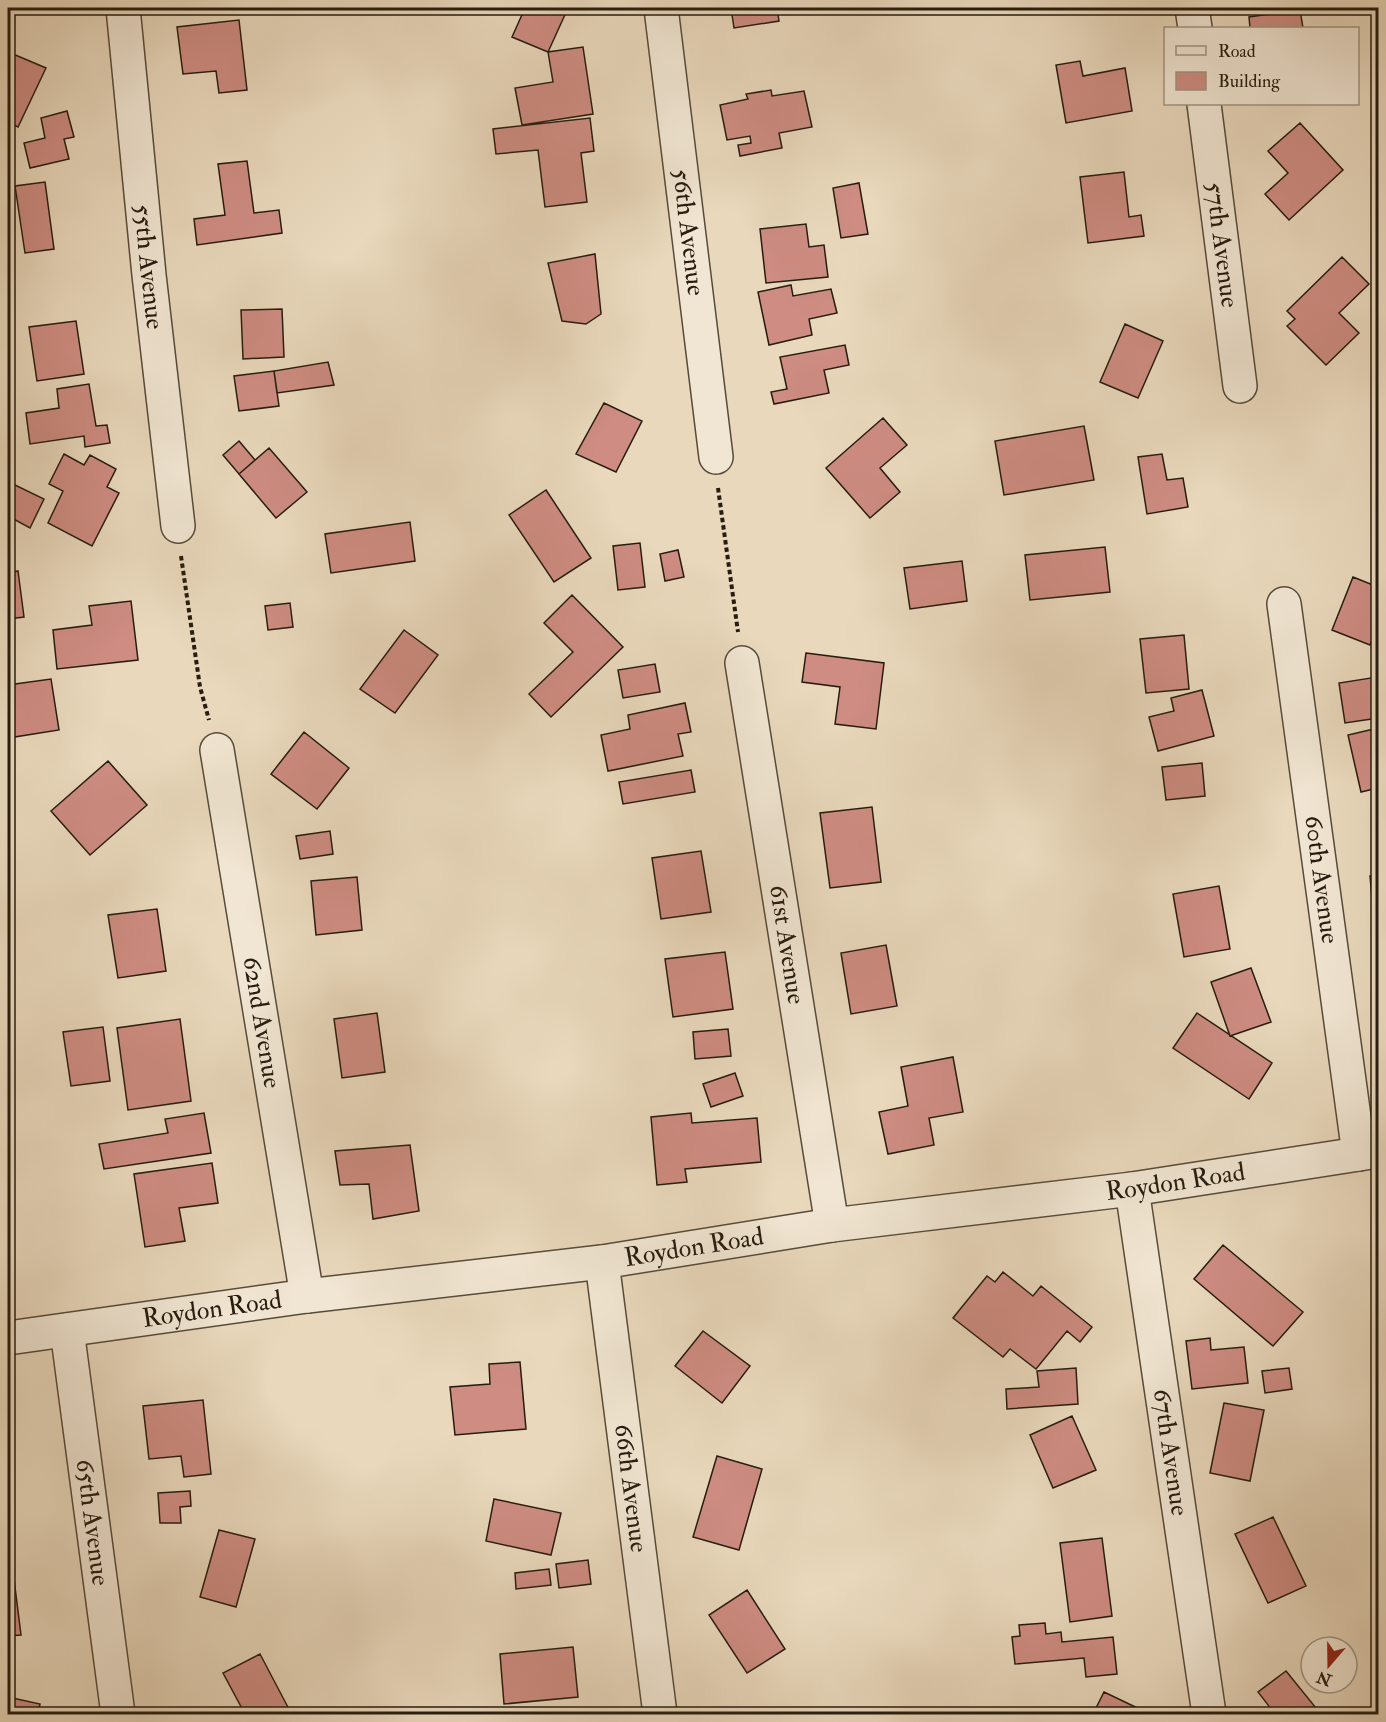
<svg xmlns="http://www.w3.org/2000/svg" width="1386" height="1722" viewBox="0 0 1386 1722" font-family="'IM FELL Double Pica',serif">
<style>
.building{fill:#ce8c82;stroke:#261c0f;stroke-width:1.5}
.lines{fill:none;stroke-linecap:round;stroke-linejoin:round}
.street-casing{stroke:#574b3a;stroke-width:36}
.path{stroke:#261c0f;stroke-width:4;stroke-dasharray:4.5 3;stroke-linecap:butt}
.street{stroke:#f1e6d3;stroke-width:33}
.labels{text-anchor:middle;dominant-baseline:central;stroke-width:4.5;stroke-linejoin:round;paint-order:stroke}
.street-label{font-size:26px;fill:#261c0f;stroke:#f1e6d3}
</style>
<rect width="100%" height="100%" fill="#e9d8bc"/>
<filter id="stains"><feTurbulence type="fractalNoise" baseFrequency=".00333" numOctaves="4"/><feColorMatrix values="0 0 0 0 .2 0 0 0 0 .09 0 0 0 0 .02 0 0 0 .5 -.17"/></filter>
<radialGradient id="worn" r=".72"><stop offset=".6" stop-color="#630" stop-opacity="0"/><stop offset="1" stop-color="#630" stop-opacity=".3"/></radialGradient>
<path class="building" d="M525,8H568L548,52L512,37Z
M731,8H777L779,21L734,28Z
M1300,10L1303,28H1250L1249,17Z
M239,20L247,90L219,93L216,71L183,74L177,27Z
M583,47L593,114L522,125L515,88L553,82L548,52Z
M13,54L46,68L18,127L8,122V66Z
M1080,61L1083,76L1125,68L1132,111L1066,123L1056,65Z
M771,90L772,96L804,91L812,127L779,133L782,148L740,156L738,145L751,143L750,136L727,140L720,105L748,99L746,94Z
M67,111L74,137L64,139L69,159L30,168L24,143L45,138L41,118Z
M590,118L594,151L581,153L587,202L545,207L538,150L496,154L493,129Z
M1300,123L1343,170L1289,220L1265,194L1288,173L1268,151Z
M247,161L254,213L279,210L282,233L197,245L194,219L225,215L218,164Z
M1124,172L1129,217L1141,215L1144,236L1088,243L1080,177Z
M45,182L54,249L25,253L15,186Z
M859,183L868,234L841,238L833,188Z
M806,224L809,247L824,245L828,277L766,283L760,229Z
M595,254L601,314L586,324L562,321L548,263Z
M1342,257L1369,284L1339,313L1359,333L1326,365L1287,326L1295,319L1287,311Z
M791,285L793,296L831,289L837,313L809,319L812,335L769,345L758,292Z
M282,309L284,357L243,359L241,310Z
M76,321L84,374L37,381L29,327Z
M1125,324L1163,341L1138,398L1100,382Z
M845,345L849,365L824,370L829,393L774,404L771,392L787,389L780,357Z
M328,362L334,385L277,393L274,371Z
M274,371L279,406L239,411L234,376Z
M89,384L96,426L107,425L110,443L85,447L84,436L30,444L26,413L59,408L57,389Z
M604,403L642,421L616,472L576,454Z
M883,418L907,445L880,468L900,492L870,518L826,468Z
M1084,426L1094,480L1004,495L995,441Z
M239,441L255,460L239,474L223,455Z
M269,448L307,492L276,518L239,474Z
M64,454L84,465L90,455L116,469L107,487L119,493L92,546L48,523L63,491L49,484Z
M1162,454L1167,480L1183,478L1188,507L1147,514L1138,457Z
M15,485L44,499L30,528L8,516V501Z
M546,490L591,558L554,582L509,515Z
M410,522L415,561L331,573L325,534Z
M640,543L645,587L618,590L613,546Z
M1105,547L1110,592L1030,600L1025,555Z
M678,550L684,577L665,581L660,554Z
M962,561L967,601L910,609L904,568Z
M18,571L24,617L8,619V573Z
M1353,577L1378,587V623L1370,645L1332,630Z
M572,595L623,647L551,717L529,694L573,652L544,623Z
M131,601L138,660L57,669L53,630L92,625L89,606Z
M290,603L293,627L268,630L265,606Z
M404,630L438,655L395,713L360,689Z
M1184,635L1189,689L1146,693L1140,639Z
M806,653L884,663L876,729L835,724L840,687L802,682Z
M655,664L660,692L623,698L618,670Z
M1377,677L1378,718L1345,723L1339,683Z
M51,679L59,730L8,738V685Z
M1202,690L1214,736L1158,751L1149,717L1174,711L1171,698Z
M685,703L691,732L678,734L683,756L608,771L601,735L630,729L628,715Z
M1378,728V788L1361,792L1348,735Z
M304,732L349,768L317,809L271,774Z
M108,761L147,805L90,855L51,811Z
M1202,763L1205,796L1166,800L1162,767Z
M691,770L695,792L623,804L619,782Z
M872,807L881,882L830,888L820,813Z
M330,831L333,854L300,859L296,836Z
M701,851L711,912L661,919L652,858Z
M1370,876H1378V931H1375Z
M357,877L362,930L316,935L311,881Z
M1219,886L1230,949L1184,957L1173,894Z
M157,909L166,971L118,978L108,915Z
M886,945L897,1006L851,1014L841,953Z
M725,952L733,1009L673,1017L665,959Z
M1251,968L1271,1022L1230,1036L1211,982Z
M377,1013L385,1072L342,1078L334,1019Z
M1197,1013L1272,1063L1249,1099L1173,1048Z
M180,1019L191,1101L128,1110L117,1028Z
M103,1027L110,1081L71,1086L63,1032Z
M728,1029L731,1056L695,1059L693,1032Z
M953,1057L963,1112L929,1118L934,1145L888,1154L879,1112L908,1106L901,1067Z
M735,1073L743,1096L711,1107L703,1084Z
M204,1113L211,1153L104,1169L99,1144L168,1133L165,1119Z
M691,1113L692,1123L757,1118L761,1162L685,1169L687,1182L657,1185L651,1117Z
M410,1145L419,1211L373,1219L369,1184L340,1185L335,1151Z
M212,1163L218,1203L179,1208L185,1241L145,1247L134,1174Z
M1223,1245L1303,1312L1273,1346L1194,1279Z
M1003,1272L1033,1296L1041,1286L1092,1327L1080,1342L1067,1331L1036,1369L1010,1349L1003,1357L953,1318L987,1276L995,1282Z
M703,1331L750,1366L722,1403L675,1366Z
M1210,1338L1211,1350L1244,1347L1248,1383L1192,1389L1186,1341Z
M520,1362L526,1429L455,1435L450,1387L490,1384L489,1364Z
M1076,1368L1078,1404L1007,1409L1006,1389L1039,1387L1037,1371Z
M1289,1368L1292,1389L1265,1393L1262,1371Z
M203,1400L211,1474L184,1477L181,1456L149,1459L143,1406Z
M1224,1403L1264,1410L1250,1481L1210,1473Z
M1072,1416L1096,1470L1053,1488L1030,1435Z
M717,1456L762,1469L739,1550L693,1537Z
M190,1491L191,1506L180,1507L181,1523H160L158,1493Z
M494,1499L561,1513L551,1555L486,1541Z
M1273,1517L1306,1586L1268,1603L1235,1534Z
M219,1530L255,1539L236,1607L200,1597Z
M1102,1538L1112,1616L1070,1622L1060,1543Z
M588,1560L591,1584L559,1588L556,1564Z
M549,1569L551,1585L516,1589L515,1573Z
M13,1571L21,1635L8,1636V1572Z
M747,1590L785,1649L747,1673L709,1615Z
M1045,1623L1046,1634L1061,1632L1062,1642L1113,1637L1117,1674L1086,1677L1084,1658L1015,1664L1012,1637L1020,1636L1019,1625Z
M573,1647L578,1697L504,1704L500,1654Z
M260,1654L291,1713L288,1714H245L223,1673Z
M1286,1671L1316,1708L1307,1714H1275L1258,1692Z
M1104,1692L1150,1714H1093Z
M8,1697L40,1704L38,1714H8Z"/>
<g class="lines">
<g class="street-casing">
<g id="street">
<path id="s1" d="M123,8L149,275L178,526"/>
<path id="s2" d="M661,8L716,457"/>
<path d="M1192,8L1195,28"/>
<path id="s3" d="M1204,104L1240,386"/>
<path id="s4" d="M1284,604L1359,1154"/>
<path id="s5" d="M742,663L832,1225"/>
<path id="s6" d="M217,750L307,1296"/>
<path id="s7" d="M1132,1189L1209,1714"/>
<path id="s8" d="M602,1262L660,1714"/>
<path id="s9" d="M67,1330L118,1714"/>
<path id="s10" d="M8,1338L307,1296L602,1262L832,1225L1132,1189L1378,1151"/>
</g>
</g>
<path class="path" d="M718,488L738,632
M181,556L200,687L209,720"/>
<use href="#street" class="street"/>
</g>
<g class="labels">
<g class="street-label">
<text stroke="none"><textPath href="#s2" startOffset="226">56th Avenue</textPath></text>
<text stroke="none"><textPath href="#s3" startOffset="142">57th Avenue</textPath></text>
<text stroke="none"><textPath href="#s1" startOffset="260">55th Avenue</textPath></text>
<text stroke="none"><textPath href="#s4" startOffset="278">60th Avenue</textPath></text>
<text stroke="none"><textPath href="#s5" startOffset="285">61st Avenue</textPath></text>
<text stroke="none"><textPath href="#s6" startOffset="276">62nd Avenue</textPath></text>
<text stroke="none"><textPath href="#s10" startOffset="1178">Roydon Road</textPath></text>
<text stroke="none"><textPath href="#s10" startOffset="692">Roydon Road</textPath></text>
<text stroke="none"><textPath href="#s10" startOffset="206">Roydon Road</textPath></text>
<text stroke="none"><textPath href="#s7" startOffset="266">67th Avenue</textPath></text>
<text stroke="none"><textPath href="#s8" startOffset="228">66th Avenue</textPath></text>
<text stroke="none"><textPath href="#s9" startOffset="194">65th Avenue</textPath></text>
</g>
</g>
<rect width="1386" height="1722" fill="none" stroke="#e9d8bc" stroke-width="30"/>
<rect x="9" y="9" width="1368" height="1704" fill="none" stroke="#261c0f" stroke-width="3"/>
<rect x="15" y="15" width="1356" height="1692" fill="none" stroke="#261c0f" stroke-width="1.5"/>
<rect x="1164" y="27" width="195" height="78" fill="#f1e6d3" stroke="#a09585" stroke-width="1.5"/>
<rect x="1176" y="46" width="30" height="9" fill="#f1e6d3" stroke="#a09585" stroke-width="1.5"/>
<text x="1218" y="57" font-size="18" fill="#261c0f">Road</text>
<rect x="1176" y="72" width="30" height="18" fill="#ce8c82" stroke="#a09585" stroke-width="1.5"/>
<text x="1218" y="87" font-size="18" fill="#261c0f">Building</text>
<g transform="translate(1329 1665) rotate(200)"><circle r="28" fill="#f1e6d3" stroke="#a09585" stroke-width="1.5"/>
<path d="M0-4.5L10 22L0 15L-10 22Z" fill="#8f2418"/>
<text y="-9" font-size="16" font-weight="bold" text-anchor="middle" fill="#261c0f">N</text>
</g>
<rect width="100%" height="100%" filter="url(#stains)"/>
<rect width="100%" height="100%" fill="url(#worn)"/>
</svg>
